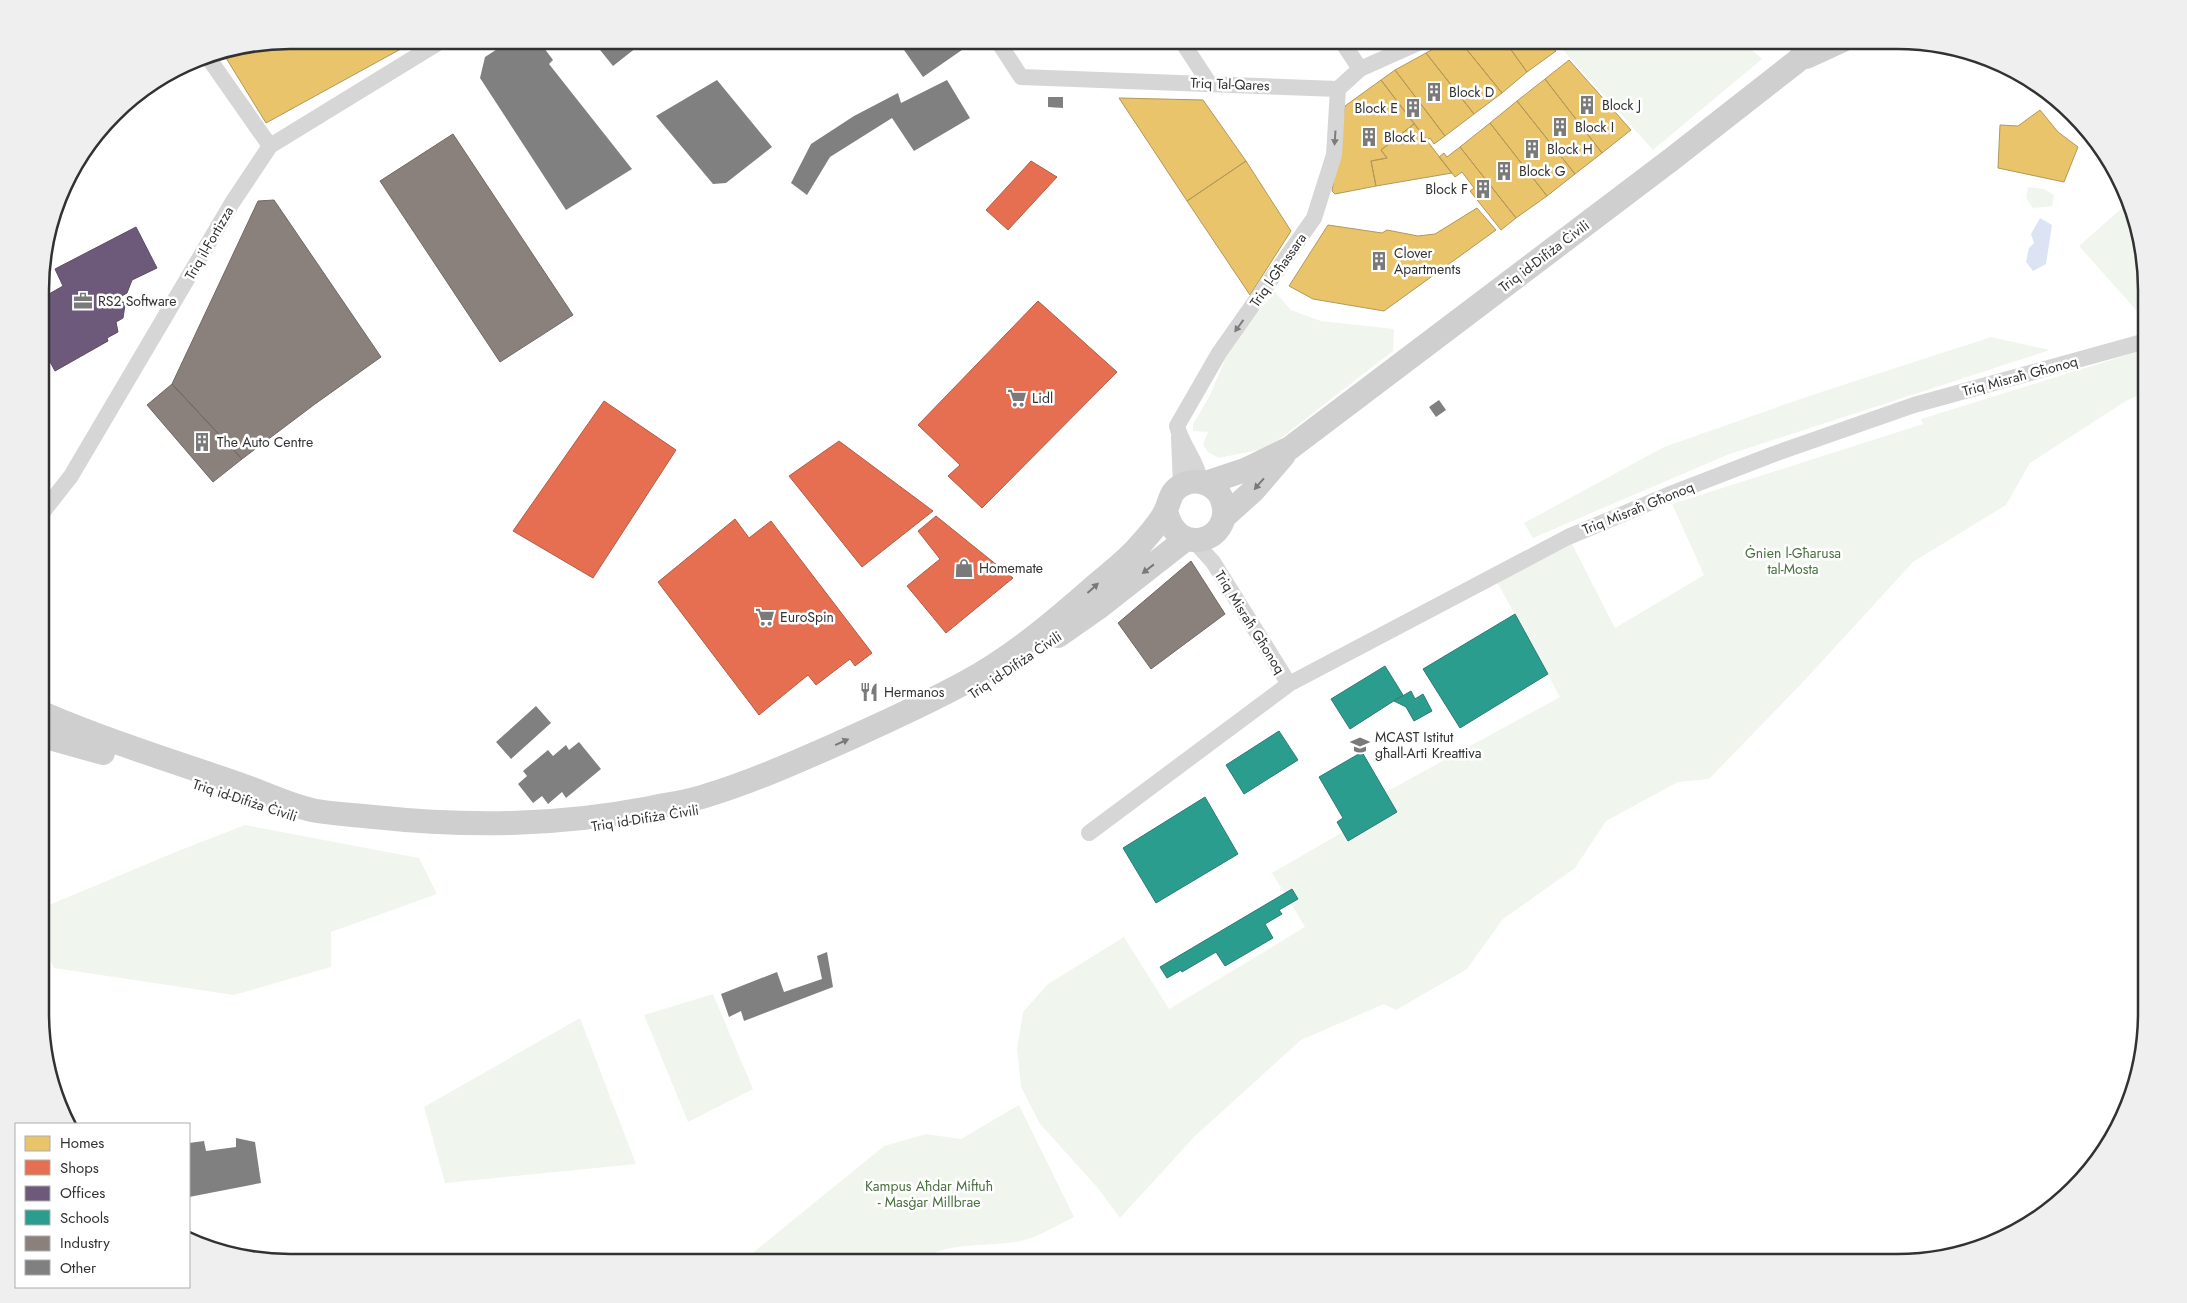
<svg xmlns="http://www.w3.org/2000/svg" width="2187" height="1303" viewBox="0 0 2187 1303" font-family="Jost,sans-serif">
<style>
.green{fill:#f0f6ee}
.water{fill:#dce4f4}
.homes{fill:#e9c46a;stroke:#b29859}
.shops{fill:#e76f51;stroke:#b15d48}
.offices{fill:#6d597a;stroke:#5b4d64}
.schools{fill:#2a9d8f;stroke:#2c7d73}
.industry{fill:#8a817c;stroke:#706966}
.building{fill:#808080}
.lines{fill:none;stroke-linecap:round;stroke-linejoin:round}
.minor{stroke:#d6d6d6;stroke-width:16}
.secondary{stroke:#cfcfcf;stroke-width:24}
.oneway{fill:#7c7c7c}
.oneway2{fill:#797979}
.labels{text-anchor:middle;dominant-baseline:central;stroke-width:5;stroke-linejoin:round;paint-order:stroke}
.street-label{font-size:14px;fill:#323232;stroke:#fff}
.poi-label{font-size:14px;fill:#323232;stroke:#fff;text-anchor:start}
.park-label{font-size:14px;fill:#47703d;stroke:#fff}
.rim{fill:none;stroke:#323232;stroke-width:2.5}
</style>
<rect width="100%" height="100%" fill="#fff"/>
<path class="green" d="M1554,40H1741L1762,59L1653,150Z
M2028,187L2044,189L2054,195L2052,206L2033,208L2026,198Z
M2123,207L2136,221L2146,273V317L2144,319L2079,246Z
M1275,292L1291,310L1321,321L1394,329L1393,351L1268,448L1219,458L1208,452L1203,445L1208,432L1193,431V424L1209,397L1227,355L1256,314Z
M1991,337L2050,350L1727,455L1533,538L1524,523L1664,447L1806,397Z
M2146,349V391L2126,401L2030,463L2006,505L1913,562L1803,682L1709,779L1678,782L1606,821L1575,868L1503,919L1467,969L1396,1010L1384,1004L1301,1040L1195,1136L1120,1218L1097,1187L1040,1124L1021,1087L1017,1049L1023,1012L1048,984L1124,937L1169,1009L1305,927L1272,873L1343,832L1348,841L1397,812L1386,792L1560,697L1497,582L1572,544L1615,628L1704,575L1672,504L1923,424L1921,419Z
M245,825L419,858L437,894L331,932V967L234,995L54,968L42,945V908L178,851Z
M713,994L753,1089L688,1122L644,1015Z
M580,1018L636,1164L445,1183L424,1107Z
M1019,1105L1074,1217C1058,1225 1038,1237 1021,1241C983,1248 948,1240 915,1263H746L756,1250L884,1146L926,1134L961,1139Z"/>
<path class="water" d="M2040,218L2052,225L2046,264L2033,271L2026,262L2029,248L2034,243L2031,234Z"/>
<path class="homes" d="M290,40H405L408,45L266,123L223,53Z
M1449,40H1459L1502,93L1474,114L1426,53Z
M1459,40H1504L1527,72L1502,93Z
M1504,40H1548L1556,51L1527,72Z
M1426,53L1474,114L1445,136L1395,70Z
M1569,60L1631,130L1602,153L1545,79Z
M1395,70L1445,136L1434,144L1430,138L1427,140L1381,80Z
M1545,79L1602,153L1575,174L1517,101Z
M1381,80L1414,124L1381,150L1387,158L1371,161L1376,186L1335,194L1332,191L1345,106Z
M1119,98L1203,100L1246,161L1187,201Z
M1517,101L1575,174L1547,196L1490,123Z
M2040,110L2058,132L2078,147L2064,182L1998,168L2000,125L2018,126Z
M1490,123L1547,196L1516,218L1460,147Z
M1414,124L1452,173L1376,186L1371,161L1387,158L1381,150Z
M1460,147L1516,218L1501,230L1470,191L1474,188L1462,172L1455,177L1439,157L1444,153L1447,157Z
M1246,161L1291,231L1250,295L1187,201Z
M1477,208L1496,230L1384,311L1313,299L1289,286L1328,225L1382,233L1387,230L1418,236L1435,234Z"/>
<path class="shops" d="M1031,161L1057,177L1008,230L986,210Z
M1038,301L1117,372L982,508L948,476L960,465L918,425Z
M604,401L676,450L593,578L513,531Z
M839,441L933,511L862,567L789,476Z
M936,516L1013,578L946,633L907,586L940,559L918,531Z
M735,519L749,538L771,521L872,653L855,666L850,659L816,685L808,675L759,715L658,582Z"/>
<path class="offices" d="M136,227L157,268L132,280L127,293L120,297L125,305L123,318L116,322L118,332L107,338L108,341L55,371L42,347V298L63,286L55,269Z"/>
<path class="schools" d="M1515,614L1548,674L1460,728L1423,669Z
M1385,666L1403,695L1350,729L1331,699Z
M1411,691L1415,699L1423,694L1432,711L1414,721L1406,707L1394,701Z
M1279,731L1298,760L1244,794L1226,765Z
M1362,752L1397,812L1348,841L1337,822L1343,818L1319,777Z
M1205,797L1238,854L1156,903L1123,848Z
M1292,889L1298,899L1279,910L1282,914L1265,924L1273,938L1225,966L1216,952L1182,972L1181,970L1167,978L1160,967Z"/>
<path class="industry" d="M453,134L573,315L500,362L380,181Z
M274,200L381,357L315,404L242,459L172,384L258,201Z
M172,384L242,459L213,482L147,405Z
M1191,561L1225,614L1151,669L1118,623Z"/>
<path class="building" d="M511,40H538L553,60L549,64L632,169L566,210L480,78L485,57Z
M592,40H646L613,66Z
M897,40H970L972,43L923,77Z
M717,80L772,147L726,183L713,184L656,116Z
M947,80L970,118L914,151L892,118L830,157L807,195L791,183L811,144L854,116L898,93L901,103Z
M1048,97H1063V108L1048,107Z
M1439,400L1446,410L1436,417L1429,407Z
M536,706L551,723L511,759L496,742Z
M579,742L601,769L566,798L562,792L548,804L542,796L533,803L518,784L527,776L523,771L548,750L553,756L566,745L569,750Z
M827,952L833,987L744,1021L741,1011L729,1017L721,994L777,972L784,992L822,979L817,956Z
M236,1138L255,1142L261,1183L189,1197V1143L204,1141L206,1151L236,1147Z"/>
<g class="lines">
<path class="minor" d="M997,40L1021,77L1338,89L1360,69L1425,40
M1181,40L1209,83
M1341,40L1360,69
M207,56L270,146
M1179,437L1181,485
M1201,482C1197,461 1182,446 1177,426L1219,353L1314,218L1334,155L1338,89
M42,513L71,476L232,203L270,146L443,40
M1194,541L1213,562L1289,684L1568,537L1673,493L1774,454L1914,405L2146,341
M1089,833L1289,684"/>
<path class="secondary" d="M1806,57L1843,40
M1206,483L1245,470L1290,448L1672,159L1796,62L1819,40
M1224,517L1254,490L1284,455
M1058,636L1098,608L1186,539
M42,713C105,740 171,761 236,783C261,791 292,807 317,811C335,814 355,815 374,817C468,827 556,826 650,808C668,804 688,802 705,796C751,782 794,763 837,744C881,724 924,705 966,682C1014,656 1056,620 1097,584C1111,572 1127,560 1139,546C1148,536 1159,524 1165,512C1171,500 1169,491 1184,484C1200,477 1219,486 1223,503C1233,540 1177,560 1166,511
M42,736L103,753"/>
</g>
<defs><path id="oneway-solid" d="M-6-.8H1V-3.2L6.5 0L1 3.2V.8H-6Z" transform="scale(1.25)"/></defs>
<g class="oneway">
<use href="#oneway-solid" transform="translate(1335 138) rotate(94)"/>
<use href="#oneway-solid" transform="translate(1239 326) rotate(126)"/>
</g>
<g class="oneway2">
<use href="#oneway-solid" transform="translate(1259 484) rotate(131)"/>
<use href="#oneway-solid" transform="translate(1148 569) rotate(142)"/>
<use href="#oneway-solid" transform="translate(1093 588) rotate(-42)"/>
<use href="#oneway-solid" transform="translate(842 742) rotate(-24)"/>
</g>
<defs>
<g id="building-bare" transform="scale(1.5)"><path d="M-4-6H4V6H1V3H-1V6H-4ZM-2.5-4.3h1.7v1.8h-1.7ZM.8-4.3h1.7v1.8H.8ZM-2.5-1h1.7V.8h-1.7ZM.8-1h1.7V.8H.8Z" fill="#7a7a7a" stroke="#fff" stroke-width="2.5" paint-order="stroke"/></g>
<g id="office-bare" transform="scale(1.5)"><path d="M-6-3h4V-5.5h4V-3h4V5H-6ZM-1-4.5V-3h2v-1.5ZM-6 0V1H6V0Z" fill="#7a7a7a" stroke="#fff" stroke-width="2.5" paint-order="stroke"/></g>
<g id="supermarket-bare" transform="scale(1.5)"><path d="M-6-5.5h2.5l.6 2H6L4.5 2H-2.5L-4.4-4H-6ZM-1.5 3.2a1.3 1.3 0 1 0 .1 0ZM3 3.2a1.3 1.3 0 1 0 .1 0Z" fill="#7a7a7a" stroke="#fff" stroke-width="2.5" paint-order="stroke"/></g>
<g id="shop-bare" transform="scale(1.5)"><path d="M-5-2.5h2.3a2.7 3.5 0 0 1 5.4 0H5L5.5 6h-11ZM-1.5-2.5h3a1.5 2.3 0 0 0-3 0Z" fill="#7a7a7a" stroke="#fff" stroke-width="2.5" paint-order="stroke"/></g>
<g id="restaurant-bare" transform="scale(1.5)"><path d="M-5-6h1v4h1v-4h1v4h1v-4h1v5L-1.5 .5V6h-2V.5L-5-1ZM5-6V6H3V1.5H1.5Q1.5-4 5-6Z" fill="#7a7a7a" stroke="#fff" stroke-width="2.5" paint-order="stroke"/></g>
<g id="school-bare" transform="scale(1.5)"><path d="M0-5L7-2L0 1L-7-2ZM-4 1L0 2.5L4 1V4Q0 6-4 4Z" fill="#7a7a7a" stroke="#fff" stroke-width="2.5" paint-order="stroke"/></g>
</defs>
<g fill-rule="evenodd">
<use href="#building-bare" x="1434" y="92"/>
<use href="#building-bare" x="1587" y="105"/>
<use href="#building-bare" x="1413" y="108"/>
<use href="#building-bare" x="1560" y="127"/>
<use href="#building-bare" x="1369" y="137"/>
<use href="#building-bare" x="1532" y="149"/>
<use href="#building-bare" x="1504" y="171"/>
<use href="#building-bare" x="1483" y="189"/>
<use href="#building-bare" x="1379" y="261"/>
<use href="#office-bare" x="83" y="301"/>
<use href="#supermarket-bare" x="1017" y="398"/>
<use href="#building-bare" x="202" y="442"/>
<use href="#shop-bare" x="964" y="568"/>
<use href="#supermarket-bare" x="765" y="617"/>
<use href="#restaurant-bare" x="869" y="692"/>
<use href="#school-bare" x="1360" y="745"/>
</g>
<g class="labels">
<g class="street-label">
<text transform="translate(1230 84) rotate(2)">Triq Tal-Qares</text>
<text transform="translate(209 243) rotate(-60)">Triq il-Fortizza</text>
<text transform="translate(1544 256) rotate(-37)">Triq id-Difiża Ċivili</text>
<text transform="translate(1278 270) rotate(-55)">Triq l-Għassara</text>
<text transform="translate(2020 376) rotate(-15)">Triq Misraħ Għonoq</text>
<text transform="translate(1638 508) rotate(-22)">Triq Misraħ Għonoq</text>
<text transform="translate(1250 622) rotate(58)">Triq Misraħ Għonoq</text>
<text transform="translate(1015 665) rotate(-34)">Triq id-Difiża Ċivili</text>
<text transform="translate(245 800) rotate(18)">Triq id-Difiża Ċivili</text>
<text transform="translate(645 818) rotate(-9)">Triq id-Difiża Ċivili</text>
</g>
<g class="poi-label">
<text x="1449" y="92">Block D</text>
<text x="1602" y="105">Block J</text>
<text x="1398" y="108" text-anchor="end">Block E</text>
<text x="1575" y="127">Block I</text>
<text x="1384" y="137">Block L</text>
<text x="1547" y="149">Block H</text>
<text x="1519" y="171">Block G</text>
<text x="1468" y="189" text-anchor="end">Block F</text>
<text x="1394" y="253">Clover<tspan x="1394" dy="16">Apartments</tspan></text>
<text x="98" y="301">RS2 Software</text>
<text x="1032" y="398">Lidl</text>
<text x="217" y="442">The Auto Centre</text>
<text x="979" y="568">Homemate</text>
<text x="780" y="617">EuroSpin</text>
<text x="884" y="692">Hermanos</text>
<text x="1375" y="737">MCAST Istitut<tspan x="1375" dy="16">għall-Arti Kreattiva</tspan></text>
</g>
<g class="park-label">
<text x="1793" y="553">Ġnien l-Għarusa<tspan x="1793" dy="16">tal-Mosta</tspan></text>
<text x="929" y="1186">Kampus Aħdar Miftuħ<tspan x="929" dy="16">- Masġar Millbrae</tspan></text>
</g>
</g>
<path d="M0 0H2187V1303H0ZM290 49H1897A241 241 0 0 1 2138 290V1013A241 241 0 0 1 1897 1254H290A241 241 0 0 1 49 1013V290A241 241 0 0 1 290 49Z" fill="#efefef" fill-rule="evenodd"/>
<path class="rim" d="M290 49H1897A241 241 0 0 1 2138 290V1013A241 241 0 0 1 1897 1254H290A241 241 0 0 1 49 1013V290A241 241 0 0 1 290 49Z"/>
<rect x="15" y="1123" width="175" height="165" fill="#ffffff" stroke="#adadad"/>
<rect x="25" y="1136" width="25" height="15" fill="#e9c46a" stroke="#adadad"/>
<text x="60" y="1148" font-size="15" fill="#323232">Homes</text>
<rect x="25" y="1160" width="25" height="15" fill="#e76f51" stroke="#adadad"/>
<text x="60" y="1173" font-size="15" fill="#323232">Shops</text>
<rect x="25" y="1186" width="25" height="15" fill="#6d597a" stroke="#adadad"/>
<text x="60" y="1198" font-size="15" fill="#323232">Offices</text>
<rect x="25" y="1210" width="25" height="15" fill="#2a9d8f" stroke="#adadad"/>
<text x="60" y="1223" font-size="15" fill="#323232">Schools</text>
<rect x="25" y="1236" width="25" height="15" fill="#8a817c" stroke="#adadad"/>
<text x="60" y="1248" font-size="15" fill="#323232">Industry</text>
<rect x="25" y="1260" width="25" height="15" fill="#808080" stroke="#adadad"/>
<text x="60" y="1273" font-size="15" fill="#323232">Other</text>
</svg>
